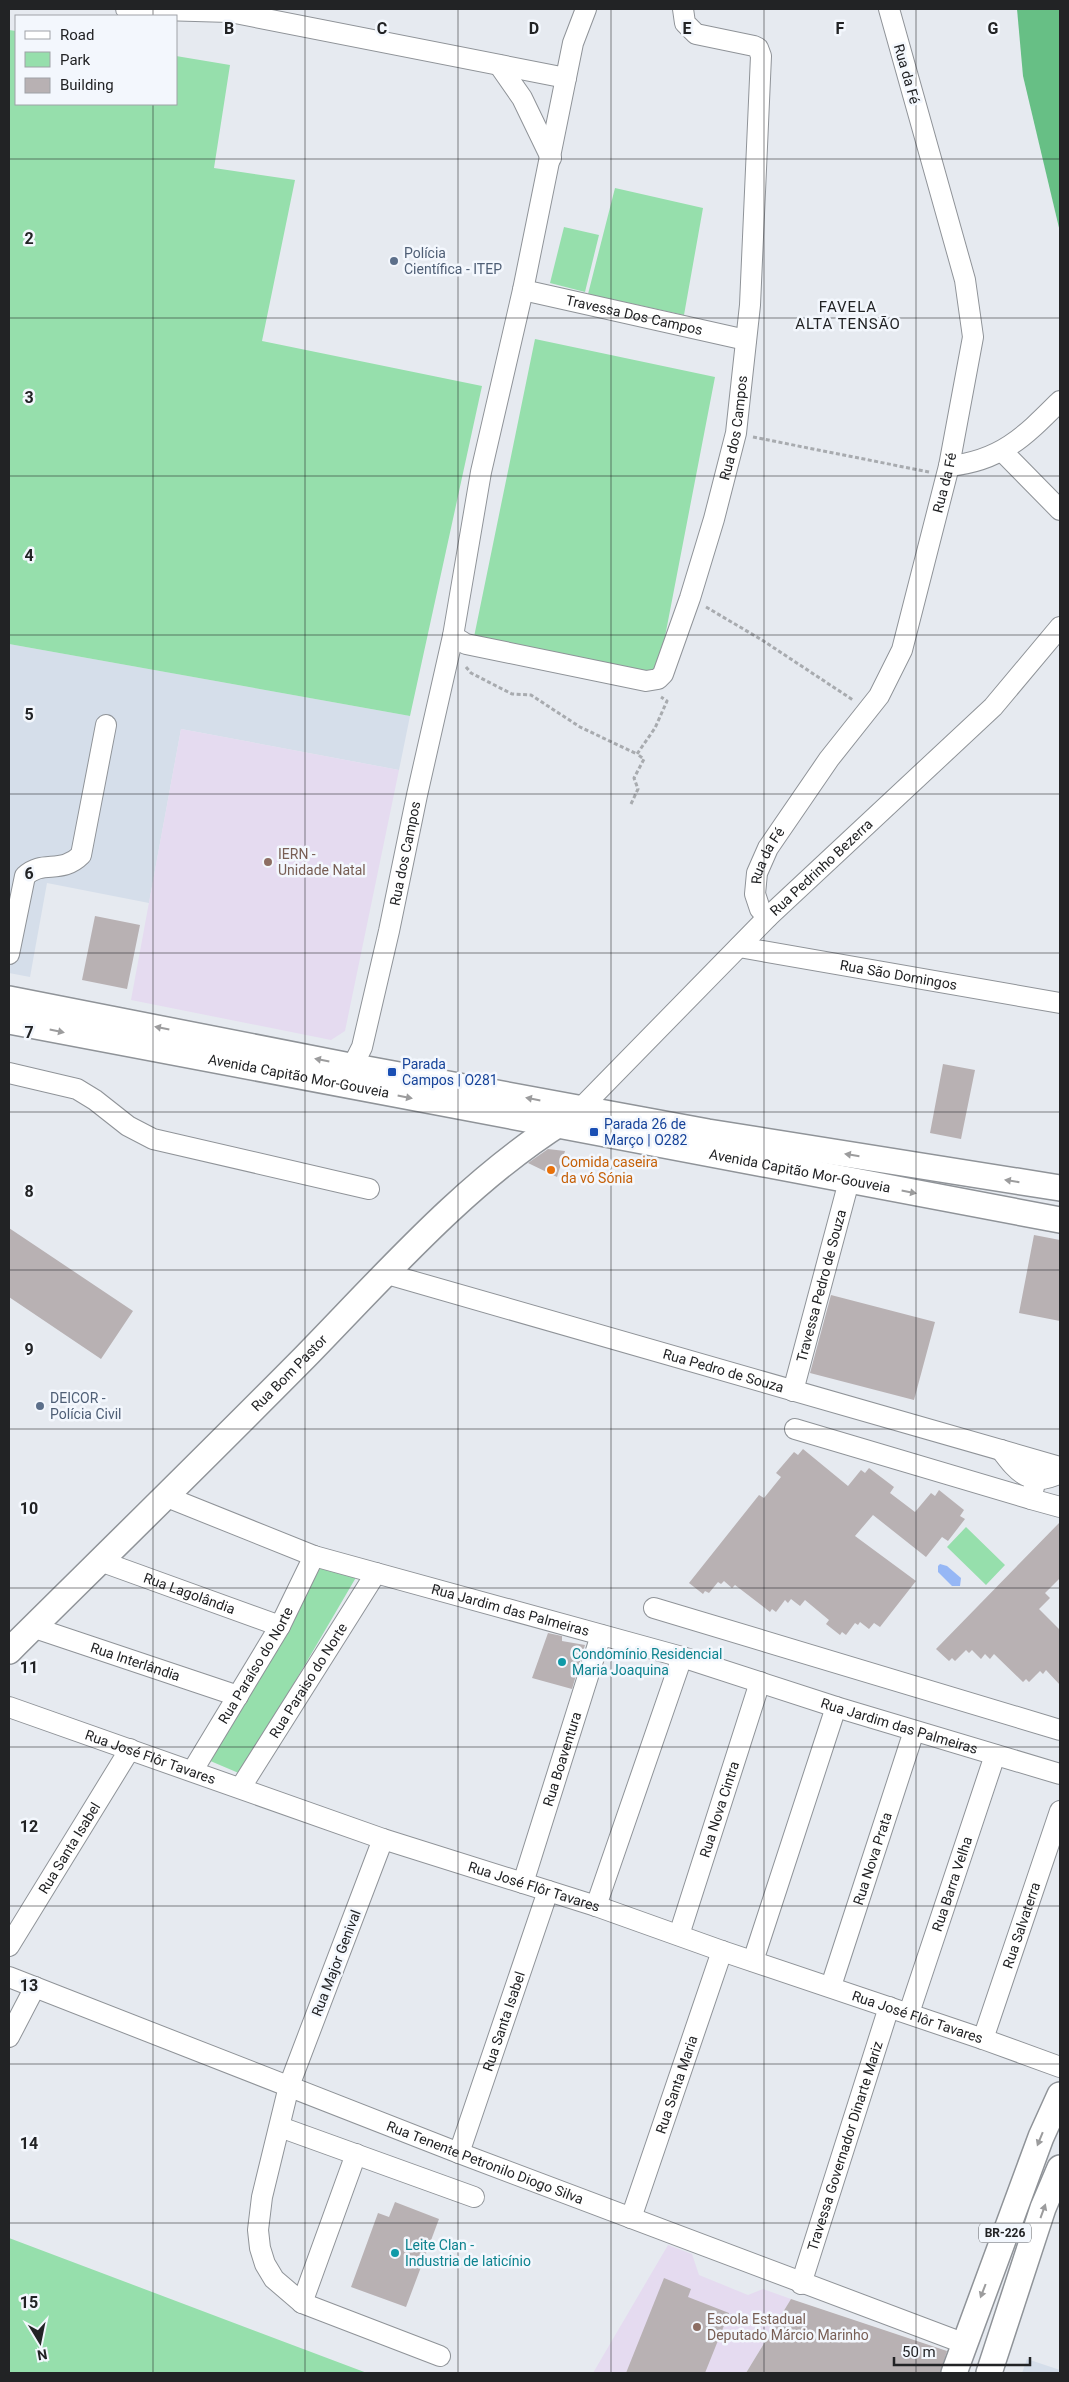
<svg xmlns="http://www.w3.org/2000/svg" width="1069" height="2382" viewBox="0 0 1069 2382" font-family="Roboto,sans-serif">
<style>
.built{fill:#d5deea}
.education{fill:#e5dbf0}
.green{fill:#96dfac}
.forest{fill:#67bf85}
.water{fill:#96b7f5}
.building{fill:#b8b1b3}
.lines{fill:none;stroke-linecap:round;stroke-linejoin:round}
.minor-casing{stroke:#8f9398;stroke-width:22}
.major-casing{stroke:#8f9398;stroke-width:28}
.path{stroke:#a8abaf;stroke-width:3;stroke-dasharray:4 2.5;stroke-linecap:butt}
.minor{stroke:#fff;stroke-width:20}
.major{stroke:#fff;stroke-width:25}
.oneway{fill:#9c9c9d}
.grid{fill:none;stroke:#222325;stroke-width:1;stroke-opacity:0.55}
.service-dot{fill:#5c6f8a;stroke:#f3f7fd;stroke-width:2}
.education-dot{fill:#8d6e63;stroke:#f3f7fd;stroke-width:2}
.transit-dot{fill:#1a4fb4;stroke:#f3f7fd;stroke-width:2}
.food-dot{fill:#e8710a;stroke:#f3f7fd;stroke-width:2}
.culture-dot{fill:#0f9aa8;stroke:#f3f7fd;stroke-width:2}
.labels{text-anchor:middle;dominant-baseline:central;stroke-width:5;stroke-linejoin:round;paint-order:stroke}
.shield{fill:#f3f7fd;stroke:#616366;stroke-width:1}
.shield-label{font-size:12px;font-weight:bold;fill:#222325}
.street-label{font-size:14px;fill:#222325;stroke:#f3f7fd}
.service-label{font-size:14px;fill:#4e5e75;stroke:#f3f7fd;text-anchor:start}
.education-label{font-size:14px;fill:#785e54;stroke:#f3f7fd;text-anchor:start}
.transit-label{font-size:14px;fill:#164399;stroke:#f3f7fd;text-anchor:start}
.food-label{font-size:14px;fill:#c56008;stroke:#f3f7fd;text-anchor:start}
.culture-label{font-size:14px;fill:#0d838f;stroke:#f3f7fd;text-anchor:start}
.neighbourhood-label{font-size:15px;letter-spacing:1px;fill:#222325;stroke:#f3f7fd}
.grid-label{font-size:16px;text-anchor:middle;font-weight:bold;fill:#222325;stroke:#f3f7fd;stroke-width:5;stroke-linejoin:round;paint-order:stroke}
</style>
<rect width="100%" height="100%" fill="#e6eaf0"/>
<path class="built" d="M9,644L410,716L399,770L181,729L149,903L47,883L30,977L9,973Z
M1027,2359L1060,2370V2373H1022Z"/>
<path class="education" d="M181,729L399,770L345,1031L331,1040L131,1000Z
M668,2245L692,2254L699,2275L748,2295L763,2289L791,2299L746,2373H593Z"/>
<path class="green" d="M9,30L16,31V104H176V56L230,65L214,168L295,180L262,341L482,386L410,716L9,644Z
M615,188L703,208L684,315L588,294Z
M564,227L599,235L585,292L550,283Z
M535,339L715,377L658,673L474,637Z
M966,1527L1005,1565L986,1585L947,1547Z
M323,1563L358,1574L241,1774L208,1760Z
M9,2238L351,2367L367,2373H9Z"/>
<path class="forest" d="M1017,9H1060V232L1023,76Z"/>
<path class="water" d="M940,1564L947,1566L961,1578L960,1586H952L938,1572V1566Z"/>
<path class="building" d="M95,916L140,925L127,989L82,980Z
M943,1064L975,1070L961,1139L930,1133Z
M548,1149L565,1151L557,1177L528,1163Z
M9,1228L133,1311L101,1359L9,1297Z
M1034,1235L1060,1240V1321L1019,1313Z
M831,1295L935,1322L914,1400L810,1373Z
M803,1449L848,1486L861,1470L865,1473L869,1468L894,1487L890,1493L915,1512L931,1493L935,1496L939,1490L964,1510L960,1516L965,1519L948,1541L942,1537L926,1557L873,1515L855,1536L916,1581L880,1627L874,1623L869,1629L860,1622L858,1625L855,1623L846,1635L842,1632L840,1635L826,1624L829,1620L805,1600L800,1606L791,1599L788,1603L785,1600L776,1612L772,1609L770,1612L735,1585L732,1588L724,1581L721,1584L718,1582L709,1593L705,1591L703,1594L689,1583L759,1495L764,1498L781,1477L776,1473L794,1452L798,1455Z
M1060,1522V1578L1045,1593L1050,1598L1039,1609L1060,1630V1685L1046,1670L1043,1674L1040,1671L1029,1682L1026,1679L1023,1682L994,1654L990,1659L985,1654L981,1659L972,1650L969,1653L966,1650L955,1661L952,1658L949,1661L936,1649Z
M548,1633L562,1636V1641L585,1645L572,1689L532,1678Z
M395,2202L439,2219L406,2307L351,2287L378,2213L389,2217Z
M664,2278L691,2289L688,2297L729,2313L705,2373H626Z
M791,2299L947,2351L940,2373H746Z"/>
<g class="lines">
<g class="minor-casing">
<g id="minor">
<path d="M126,9L230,12L566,78"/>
<path d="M499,65L522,98L551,158"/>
<path id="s1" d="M523,290L746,340"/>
<path d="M1003,452L1060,510"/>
<path d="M949,466C1001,461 1025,436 1060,401"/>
<path id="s2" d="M453,636L466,644L646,681L658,679L663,674L690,598L714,519L736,433L750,305L761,56L758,48L754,46L696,34L685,23L683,9"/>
<path id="s3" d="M768,917L760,909L755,894L757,873L768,848L829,759L879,696L902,650L949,466L973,337L965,280L889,9"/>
<path id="s4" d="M739,947L1060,1003"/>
<path d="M9,954L25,876C43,859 61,875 81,855L106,725"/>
<path id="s5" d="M350,1066L356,1059L362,1047L389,931L417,795L453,636L481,472L523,290L573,43L586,9"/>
<path d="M9,1073L77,1089L95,1100L128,1126L153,1139L369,1189"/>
<path id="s6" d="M581,1108L768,917L993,707L1060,627"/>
<path id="s7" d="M387,1274L1060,1467"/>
<path id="s8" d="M793,1391L849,1181"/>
<path d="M795,1429L1031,1499"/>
<path d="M1001,1450C1018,1473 1031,1488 1060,1473"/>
<path d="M1034,1487L1031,1499L1060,1507"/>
<path id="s9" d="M167,1497L314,1556L682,1657L836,1707L1060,1774"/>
<path id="s10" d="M100,1561L280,1626"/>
<path d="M654,1608L1060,1730"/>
<path id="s11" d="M32,1627L238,1696"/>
<path id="s12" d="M9,1707L383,1839L596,1906L722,1951L983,2039L1060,2067"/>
<path id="s13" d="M193,1770L280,1626L314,1556"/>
<path id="s14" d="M241,1787L376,1573"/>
<path d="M383,1839L289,2086L262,2197L258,2230L260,2248L265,2264L274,2279L302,2303L440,2356"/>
<path id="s15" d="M523,1883L601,1635"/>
<path d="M596,1906L682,1657"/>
<path id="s16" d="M679,1935L760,1682"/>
<path id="s17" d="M9,1946L130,1749"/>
<path d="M753,1961L836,1707"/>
<path id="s18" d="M9,1977L459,2153L963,2343"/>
<path id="s19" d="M831,1986L914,1731"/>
<path id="s20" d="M909,2013L995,1755"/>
<path d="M9,2037L35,1987"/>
<path id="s21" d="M983,2039L1060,1811"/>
<path d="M280,2127L474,2197"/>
<path id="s22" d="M459,2153L548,1891"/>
<path id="s23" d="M631,2218L722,1951"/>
<path id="s24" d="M801,2284L889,2007"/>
<path d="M302,2303L356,2154"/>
</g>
</g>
<g class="major-casing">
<g id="major">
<path d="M9,999L350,1066L708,1132L1060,1188"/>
<path id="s25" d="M9,1021L1060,1220"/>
<path id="s26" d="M9,1651C108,1553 207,1456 305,1357C385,1275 468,1180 565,1120"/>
<path d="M954,2373L1041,2137L1060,2095"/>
<path d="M989,2373L1043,2208L1060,2168"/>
</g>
</g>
<path class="path" d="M753,437L929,472
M706,607L762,640L853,700
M466,667L471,673L512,694L531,695L580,727L637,754
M631,804L638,789L634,778L644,759L637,754L655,728L667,701L661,697"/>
<use href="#minor" class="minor"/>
<use href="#major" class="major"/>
</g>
<defs><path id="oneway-solid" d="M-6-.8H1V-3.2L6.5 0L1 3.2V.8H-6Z" transform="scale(1.25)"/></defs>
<g class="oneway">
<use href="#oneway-solid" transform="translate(162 1028) rotate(-169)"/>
<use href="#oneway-solid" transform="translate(57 1031) rotate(12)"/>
<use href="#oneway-solid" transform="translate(322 1060) rotate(-169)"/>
<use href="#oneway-solid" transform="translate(405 1097) rotate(11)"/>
<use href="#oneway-solid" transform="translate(533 1099) rotate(-169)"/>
<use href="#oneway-solid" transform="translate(852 1155) rotate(-171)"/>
<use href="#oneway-solid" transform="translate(1012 1181) rotate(-171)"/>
<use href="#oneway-solid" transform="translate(909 1192) rotate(11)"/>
<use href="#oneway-solid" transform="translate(1040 2139) rotate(112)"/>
<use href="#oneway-solid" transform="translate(1043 2211) rotate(-70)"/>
<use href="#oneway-solid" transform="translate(983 2291) rotate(111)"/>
</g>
<path class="grid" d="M153,9V16M305,9V2373M458,9V2373M611,9V2373M764,9V2373M916,9V2373M153,104V2373M9,159H1060M9,318H1060M9,476H1060M9,635H1060M9,794H1060M9,953H1060M9,1112H1060M9,1270H1060M9,1429H1060M9,1588H1060M9,1747H1060M9,1906H1060M9,2064H1060M9,2223H1060"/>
<g class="service-dot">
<circle cx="394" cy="261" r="5"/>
<circle cx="40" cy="1406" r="5"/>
</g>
<g class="education-dot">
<circle cx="268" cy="862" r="5"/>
<circle cx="697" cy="2327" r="5"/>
</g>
<g class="transit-dot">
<rect x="387" y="1067" width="10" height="10" rx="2.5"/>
<rect x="589" y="1127" width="10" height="10" rx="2.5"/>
</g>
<circle class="food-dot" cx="551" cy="1170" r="5"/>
<g class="culture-dot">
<circle cx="562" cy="1662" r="5"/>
<circle cx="395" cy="2253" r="5"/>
</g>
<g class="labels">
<rect class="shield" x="979" y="2223.5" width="52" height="19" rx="4"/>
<g class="shield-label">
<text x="1005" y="2233">BR-226</text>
</g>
<g class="street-label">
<text transform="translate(907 74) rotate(74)">Rua da Fé</text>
<text stroke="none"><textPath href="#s1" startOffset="114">Travessa Dos Campos</textPath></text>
<text stroke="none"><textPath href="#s2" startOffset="475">Rua dos Campos</textPath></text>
<text stroke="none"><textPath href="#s3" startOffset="488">Rua da Fé</textPath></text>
<text stroke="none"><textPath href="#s5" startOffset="221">Rua dos Campos</textPath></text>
<text stroke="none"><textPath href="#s3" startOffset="68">Rua da Fé</textPath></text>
<text stroke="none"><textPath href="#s6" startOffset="340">Rua Pedrinho Bezerra</textPath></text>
<text stroke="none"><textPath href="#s4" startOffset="162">Rua São Domingos</textPath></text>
<text stroke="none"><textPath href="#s25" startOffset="295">Avenida Capitão Mor-Gouveia</textPath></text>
<text stroke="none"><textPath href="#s25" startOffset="805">Avenida Capitão Mor-Gouveia</textPath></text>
<text stroke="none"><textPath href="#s8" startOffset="109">Travessa Pedro de Souza</textPath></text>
<text stroke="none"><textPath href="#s7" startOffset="350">Rua Pedro de Souza</textPath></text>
<text stroke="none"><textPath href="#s26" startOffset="395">Rua Bom Pastor</textPath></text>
<text stroke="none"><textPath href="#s10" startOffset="95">Rua Lagolândia</textPath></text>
<text stroke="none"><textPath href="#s9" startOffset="362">Rua Jardim das Palmeiras</textPath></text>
<text stroke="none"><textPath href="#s11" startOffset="109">Rua Interlândia</textPath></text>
<text stroke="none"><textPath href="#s13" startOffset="122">Rua Paraíso do Norte</textPath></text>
<text stroke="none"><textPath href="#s14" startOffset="126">Rua Paraiso do Norte</textPath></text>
<text stroke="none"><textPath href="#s9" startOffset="768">Rua Jardim das Palmeiras</textPath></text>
<text stroke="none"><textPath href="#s12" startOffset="150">Rua José Flôr Tavares</textPath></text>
<text stroke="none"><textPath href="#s15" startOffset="130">Rua Boaventura</textPath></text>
<text stroke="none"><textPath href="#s16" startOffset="132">Rua Nova Cintra</textPath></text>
<text stroke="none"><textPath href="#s17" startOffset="115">Rua Santa Isabel</textPath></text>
<text stroke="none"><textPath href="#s19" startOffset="134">Rua Nova Prata</textPath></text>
<text stroke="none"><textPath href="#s20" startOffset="136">Rua Barra Velha</textPath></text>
<text stroke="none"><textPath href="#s12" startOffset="555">Rua José Flôr Tavares</textPath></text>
<text stroke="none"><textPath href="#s21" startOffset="120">Rua Salvaterra</textPath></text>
<text transform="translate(336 1963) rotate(-69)">Rua Major Genival</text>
<text stroke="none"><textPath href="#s12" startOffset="960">Rua José Flôr Tavares</textPath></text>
<text stroke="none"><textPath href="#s22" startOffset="139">Rua Santa Isabel</textPath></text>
<text stroke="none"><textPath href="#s23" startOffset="141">Rua Santa Maria</textPath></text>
<text stroke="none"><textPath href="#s24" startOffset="145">Travessa Governador Dinarte Mariz</textPath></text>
<text stroke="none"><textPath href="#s18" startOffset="511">Rua Tenente Petronilo Diogo Silva</textPath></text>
</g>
<g class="service-label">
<text x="404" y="253">Polícia<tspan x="404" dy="16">Científica - ITEP</tspan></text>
<text x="50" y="1398">DEICOR -<tspan x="50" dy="16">Polícia Civil</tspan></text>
</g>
<g class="education-label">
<text x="278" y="854">IERN -<tspan x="278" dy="16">Unidade Natal</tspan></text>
<text x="707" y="2319">Escola Estadual<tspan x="707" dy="16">Deputado Márcio Marinho</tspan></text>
</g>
<g class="transit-label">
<text x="402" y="1064">Parada<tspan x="402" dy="16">Campos | O281</tspan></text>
<text x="604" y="1124">Parada 26 de<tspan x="604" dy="16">Março | O282</tspan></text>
</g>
<g class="food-label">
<text x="561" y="1162">Comida caseira<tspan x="561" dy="16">da vó Sónia</tspan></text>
</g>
<g class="culture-label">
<text x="572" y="1654">Condomínio Residencial<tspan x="572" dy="16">Maria Joaquina</tspan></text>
<text x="405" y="2245">Leite Clan -<tspan x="405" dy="16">Industria de laticínio</tspan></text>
</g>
<g class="neighbourhood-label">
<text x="848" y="307">FAVELA<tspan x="848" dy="17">ALTA TENSÃO</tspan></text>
</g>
</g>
<g class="grid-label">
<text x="229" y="34">B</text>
<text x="382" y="34">C</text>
<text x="534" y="34">D</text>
<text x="687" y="34">E</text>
<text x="840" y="34">F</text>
<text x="993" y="34">G</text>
<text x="29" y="244">2</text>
<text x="29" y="403">3</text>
<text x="29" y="561">4</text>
<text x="29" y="720">5</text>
<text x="29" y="879">6</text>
<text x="29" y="1038">7</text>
<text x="29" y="1197">8</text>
<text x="29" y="1355">9</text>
<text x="29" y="1514">10</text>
<text x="29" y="1673">11</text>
<text x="29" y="1832">12</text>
<text x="29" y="1991">13</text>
<text x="29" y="2149">14</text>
<text x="29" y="2308">15</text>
</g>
<rect width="1069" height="2382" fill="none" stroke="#222325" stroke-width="20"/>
<rect x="15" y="15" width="162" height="90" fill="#f3f7fd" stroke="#9fa2a7"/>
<rect x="25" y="31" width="25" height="8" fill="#ffffff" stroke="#9fa2a7"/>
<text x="60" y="40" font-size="15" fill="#222325">Road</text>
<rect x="25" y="52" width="25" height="15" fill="#96dfac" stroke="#9fa2a7"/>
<text x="60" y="65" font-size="15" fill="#222325">Park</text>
<rect x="25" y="78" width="25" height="15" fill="#b8b1b3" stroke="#9fa2a7"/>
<text x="60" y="90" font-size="15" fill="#222325">Building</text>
<g transform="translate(40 2342) rotate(170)" stroke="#f3f7fd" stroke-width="4" paint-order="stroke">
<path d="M0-4L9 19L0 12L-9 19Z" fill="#222325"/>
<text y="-8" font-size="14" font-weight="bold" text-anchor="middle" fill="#222325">N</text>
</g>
<path d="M894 2357v8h136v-8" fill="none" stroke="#222325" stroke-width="2.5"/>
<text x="902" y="2357" font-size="15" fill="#222325" stroke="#f3f7fd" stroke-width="4" paint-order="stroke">50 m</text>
</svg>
